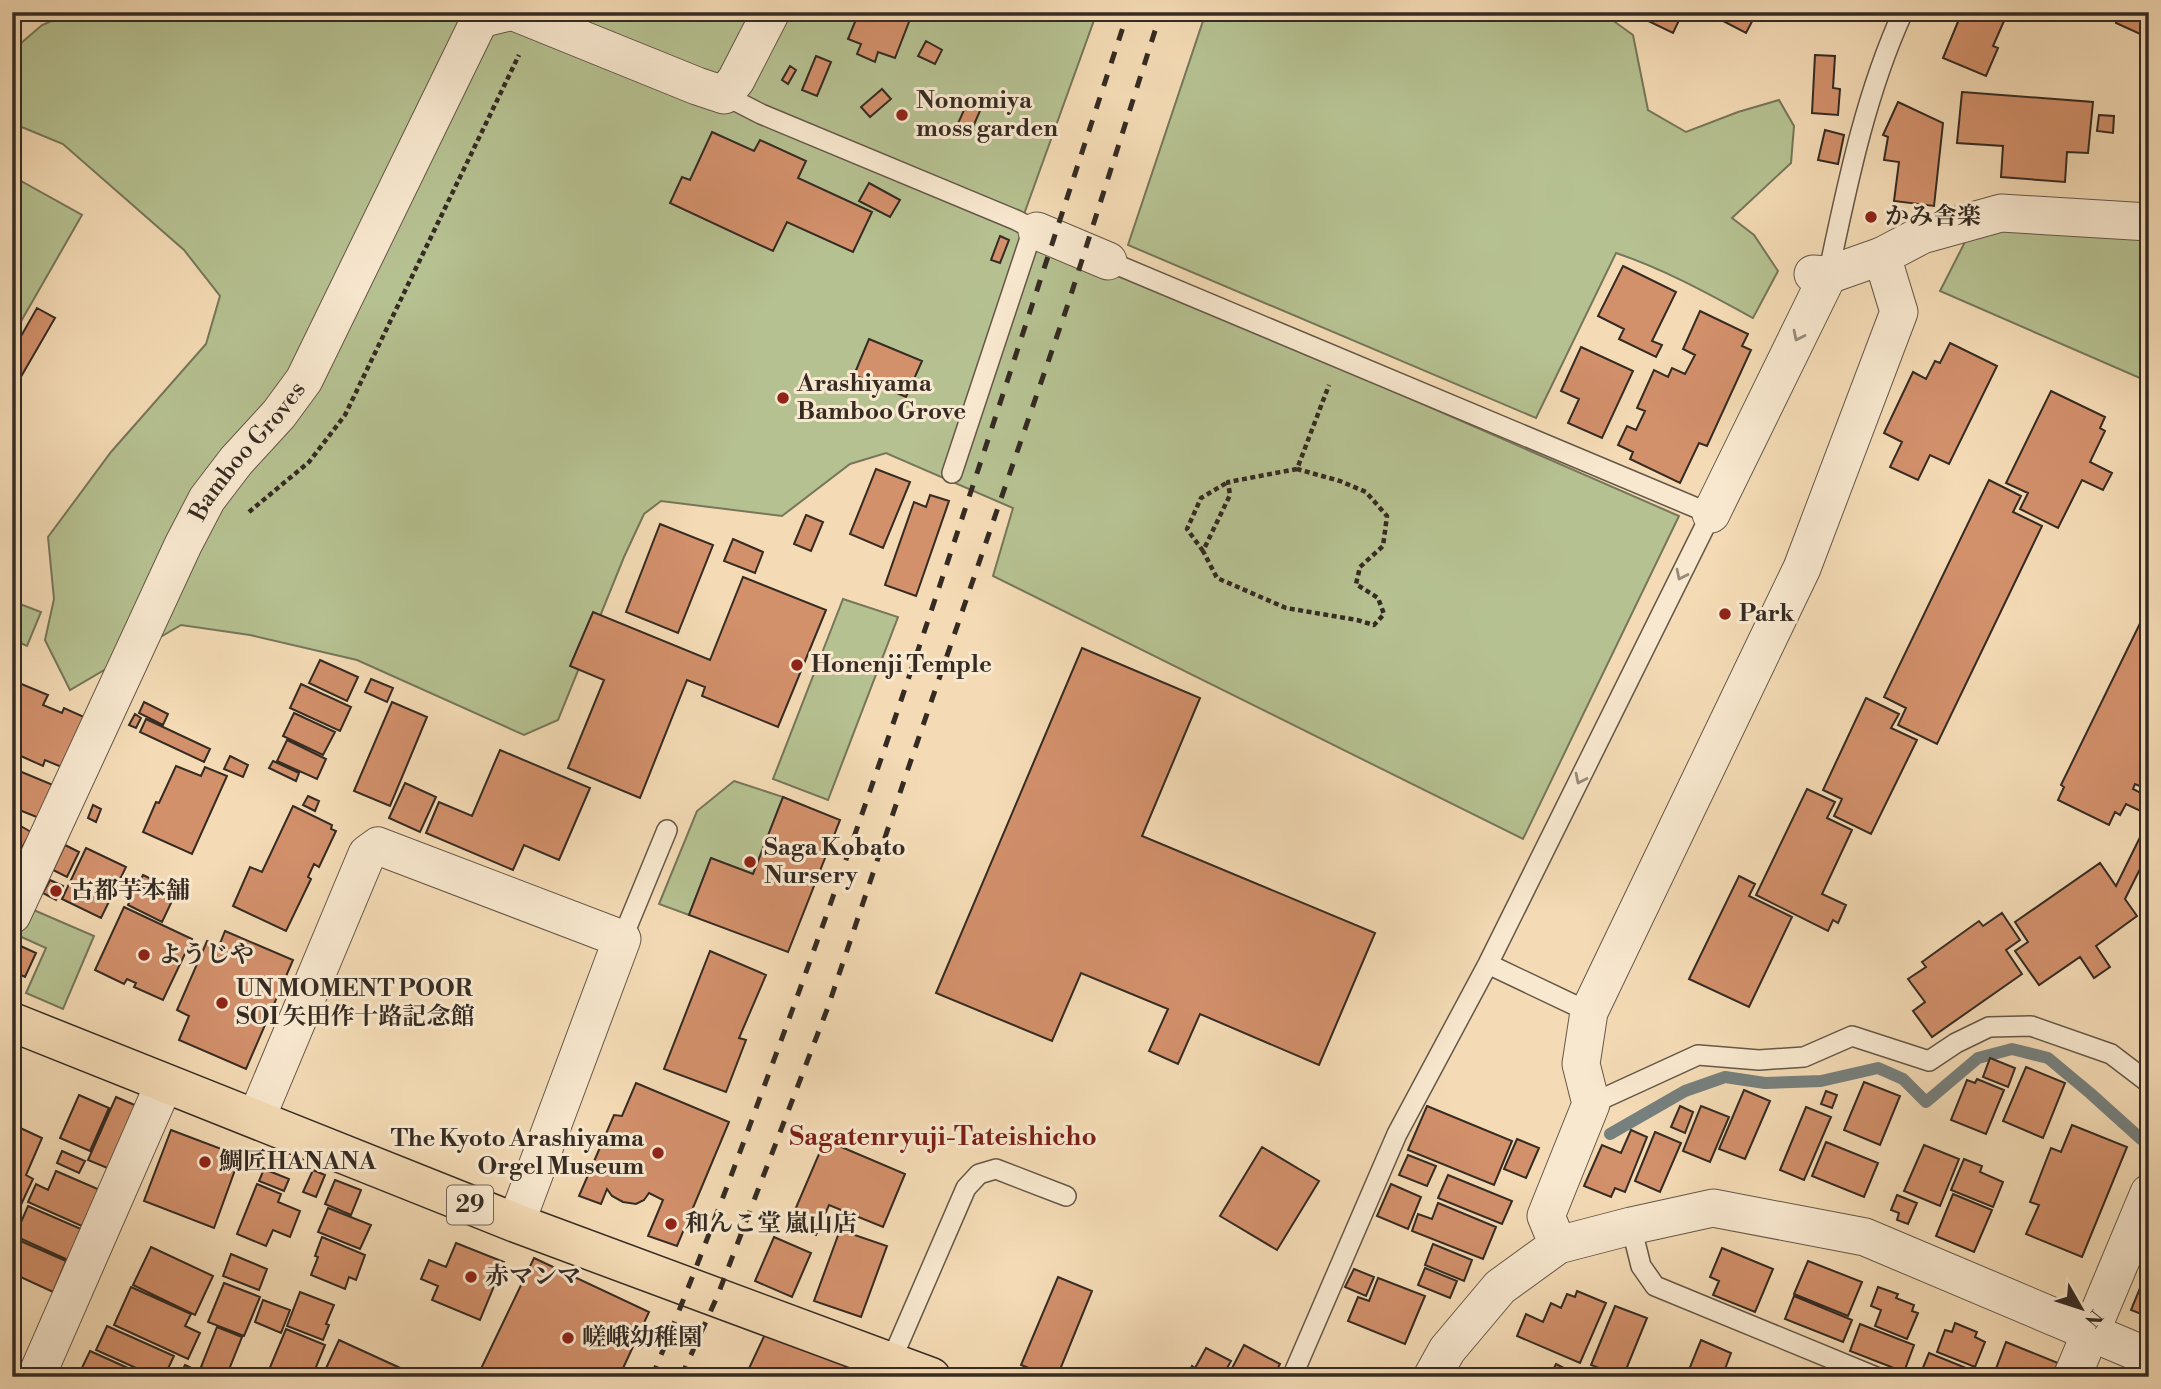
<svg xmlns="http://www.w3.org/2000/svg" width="2161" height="1389" viewBox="0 0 2161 1389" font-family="'Libre Bodoni','Noto Serif JP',serif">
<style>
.green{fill:#b6c191;stroke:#76765a;stroke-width:2}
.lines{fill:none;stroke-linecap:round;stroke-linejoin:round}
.stream{stroke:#76807e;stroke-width:12}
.building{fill:#d2906b;stroke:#352b23;stroke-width:2}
.lane-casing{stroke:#655748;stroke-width:22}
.street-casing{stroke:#655748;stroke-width:39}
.primary-casing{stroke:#352b23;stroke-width:41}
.path{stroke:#352b23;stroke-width:4.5;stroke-dasharray:5 3.5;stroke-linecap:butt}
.lane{stroke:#f8e8cf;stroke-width:19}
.street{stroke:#f8e8cf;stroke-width:37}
.primary{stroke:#f4dbb5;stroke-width:38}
.rail{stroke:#352b23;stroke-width:5;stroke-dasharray:12 12;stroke-linecap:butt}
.oneway{stroke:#968a79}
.poi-dot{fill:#8f2418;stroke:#f8e8cf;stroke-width:2.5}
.labels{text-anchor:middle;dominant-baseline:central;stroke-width:6;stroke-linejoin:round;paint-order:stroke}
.shield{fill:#f8e8cf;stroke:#706457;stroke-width:2}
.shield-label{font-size:23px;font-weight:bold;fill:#352b23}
.poi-label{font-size:24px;font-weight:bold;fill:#352b23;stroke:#f8e8cf;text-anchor:start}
.street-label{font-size:24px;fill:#352b23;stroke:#f8e8cf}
.neighbourhood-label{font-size:26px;font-weight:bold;fill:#7a1f14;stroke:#f8e8cf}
</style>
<rect width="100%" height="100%" fill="#f4dbb5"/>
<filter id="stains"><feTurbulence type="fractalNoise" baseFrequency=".00286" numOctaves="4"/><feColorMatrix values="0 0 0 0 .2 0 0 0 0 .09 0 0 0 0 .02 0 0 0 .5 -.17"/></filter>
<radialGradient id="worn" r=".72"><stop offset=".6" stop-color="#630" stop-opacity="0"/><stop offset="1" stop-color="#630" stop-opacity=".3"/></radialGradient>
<path class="green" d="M73,12H1097L1019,228L1679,516L1523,839L993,576L1013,508L886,453L850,464L782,516L661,501L644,514L624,557L558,720L524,735L357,660L250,635L181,625L70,690L45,640L54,599L48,537L111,452L206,344L220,296L184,250L63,144L12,123V51L42,25Z
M1206,12H1601L1633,35L1648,110L1686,132L1738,112L1779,100L1794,126L1791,163L1732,218L1754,235L1778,271L1753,318C1709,294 1664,269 1616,253L1536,418L1128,245Z
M12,176L82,215L12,337Z
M2002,223L2149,240V382L1940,291L1967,238Z
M843,599L898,617L828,800L773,779Z
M12,601L41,612L27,646L12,639Z
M734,781L783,797L753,874L711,858L689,915L659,904L697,811Z
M29,908L94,936L63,1009L26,993L46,948L17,935Z"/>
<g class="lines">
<path class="stream" d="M1610,1134L1685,1091L1725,1077L1765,1083L1821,1081L1878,1068L1903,1079L1926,1102L1978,1058L2012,1049L2048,1058L2090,1093L2141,1139L2149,1140"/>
</g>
<path class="building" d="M859,12H907L912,14L895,58L878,52L875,62L857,54L861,44L848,39Z
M1642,12H1683L1673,33L1640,17Z
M1706,12H1757L1746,33Z
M1962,12H2008L1993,46L1998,48L1986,76L1943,58Z
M2121,12H2149V38L2116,23Z
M926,41L942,50L935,64L918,56Z
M1815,55L1835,56L1833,88L1840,89L1838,115L1812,113Z
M816,56L831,62L817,96L802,90Z
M790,66L796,70L788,84L782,80Z
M882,89L891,99L870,117L861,107Z
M1962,92L2093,102L2088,153L2067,152L2065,182L2001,177L2003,146L1957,143Z
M969,99L983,104L969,136L955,130Z
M1898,102L1943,123L1934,206L1894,201L1899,162L1884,160L1888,137L1883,135Z
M2099,115L2114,116L2113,133L2097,131Z
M1825,130L1844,135L1838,164L1818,160Z
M712,132L754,151L760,140L806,161L798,178L872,212L853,252L787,222L773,251L670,203L682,177L690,180Z
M869,183L900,200L890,217L859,201Z
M1000,236L1009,240L1000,263L991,260Z
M1623,266L1676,292L1652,341L1662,345L1656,357L1619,339L1624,329L1598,316Z
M37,308L55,318L15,387L12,385V352Z
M1700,311L1748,334L1742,346L1751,350L1707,446L1699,443L1680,483L1630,459L1633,452L1618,445L1627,426L1636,430L1645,411L1637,408L1654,370L1668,377L1672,368L1685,374L1695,355L1683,349Z
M869,339L922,361L906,397L854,375Z
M1950,343L1997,366L1949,464L1930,455L1918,480L1890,467L1902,442L1884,433L1913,372L1926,379L1935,361L1940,363Z
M1581,347L1633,371L1602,438L1568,423L1579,399L1561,391Z
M2051,391L2105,417L2100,428L2105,431L2090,462L2112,473L2103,490L2082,480L2058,528L2020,509L2028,493L2006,483Z
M876,469L910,482L883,548L850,534Z
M1989,480L2021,496L2013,512L2042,526L1937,744L1898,725L1906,708L1884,697Z
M930,495L949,501L916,596L885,585L914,502L926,507Z
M806,515L823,522L811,551L794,544Z
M660,524L713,545L678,633L626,612Z
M733,539L763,552L755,573L724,561Z
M743,577L826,610L778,727L702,696L705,687L687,680L640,798L568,768L604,680L570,666L593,612L710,660Z
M2149,605V790L2135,784L2133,789L2149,797V815L2126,804L2120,815L2115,812L2109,825L2058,800L2064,787L2061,785Z
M1082,648L1200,698L1142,836L1375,933L1319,1065L1200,1014L1178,1064L1149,1051L1168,1009L1081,973L1052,1041L936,993Z
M320,660L358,677L347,701L309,683Z
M371,679L393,688L387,702L365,692Z
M19,683L48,695L43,705L62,713L64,708L93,721L71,771L45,760L43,766L12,752V699Z
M301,684L351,707L340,731L290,708Z
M1866,698L1899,714L1891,728L1917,740L1871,834L1834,816L1842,799L1823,790Z
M144,702L168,714L163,725L139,713Z
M392,702L427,717L390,806L354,791Z
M294,713L335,732L323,755L283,736Z
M135,714L141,718L136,728L129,725Z
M146,719L210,749L204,762L140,732Z
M287,740L326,759L317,779L277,761Z
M500,750L590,788L559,860L524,845L513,870L426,833L439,802L472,816Z
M230,756L248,765L243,777L224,769Z
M273,761L299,773L296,781L269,768Z
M176,766L201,776L205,767L227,776L192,854L143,832L156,802L159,803Z
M12,768L53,785L39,818L12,807Z
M405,783L436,797L420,832L389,818Z
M1807,789L1835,802L1827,818L1852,830L1822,894L1846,905L1838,923L1833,920L1828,931L1756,895Z
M308,796L319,801L315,811L303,805Z
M783,797L840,820L788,952L689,915L711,858L753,874Z
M93,805L101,809L96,822L88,818Z
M293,806L332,825L331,829L336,831L319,867L314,864L308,877L311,879L286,931L233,906L250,867L262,872Z
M2149,819V851L2125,899L2137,916L2096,946L2110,967L2094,978L2080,957L2039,985L2015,951L2028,942L2015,922L2100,863L2116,886Z
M12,821L31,832L12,865Z
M65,845L79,852L67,877L53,870Z
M86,848L126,867L101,918L62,899Z
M143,875L175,891L172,899L139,883Z
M1739,876L1755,884L1749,896L1792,917L1749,1007L1689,979Z
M50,880L63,886L56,900L43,893Z
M137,885L172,901L162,922L128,905Z
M124,907L192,939L163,1000L134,987L136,983L127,979L124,984L95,970Z
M2002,913L2020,940L2006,950L2022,974L1932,1037L1913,1011L1925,1002L1908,979L1926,967L1922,962L1979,921L1983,926Z
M225,931L293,960L246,1069L179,1040L189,1016L177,1010L207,941L219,946Z
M14,943L36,953L25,977L12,971Z
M710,951L766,975L739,1038L746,1040L726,1092L664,1069Z
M1990,1058L2015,1068L2008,1087L1983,1077Z
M2026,1067L2065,1083L2043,1138L2003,1121Z
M1977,1079L2004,1090L1986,1134L1951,1120L1967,1080L1975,1083Z
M1864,1082L1900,1096L1880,1145L1844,1130Z
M636,1083L729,1122L677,1246L648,1236L663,1200L649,1193L644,1200L636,1204L623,1202L612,1196L607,1189L601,1204L579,1196L614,1115L622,1116Z
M1744,1090L1770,1101L1745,1159L1719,1149Z
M1826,1091L1837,1095L1832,1108L1821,1104Z
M79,1095L109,1108L90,1151L60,1138Z
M116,1097L144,1109L117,1172L88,1160Z
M1427,1106L1512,1141L1494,1185L1408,1150Z
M1680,1106L1693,1112L1685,1133L1671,1127Z
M1701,1106L1729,1117L1710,1162L1683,1151Z
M1806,1107L1831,1117L1804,1180L1780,1170Z
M2072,1125L2127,1147L2082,1257L2026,1234L2039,1205L2030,1202L2051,1148L2061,1152Z
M16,1126L42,1138L26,1175L33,1179L12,1224V1133Z
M171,1130L240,1156L214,1228L144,1201Z
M1631,1130L1647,1137L1625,1192L1615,1188L1611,1197L1584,1186L1602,1145L1621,1153Z
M1655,1132L1681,1143L1660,1192L1635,1181Z
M1517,1139L1539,1148L1526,1178L1504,1169Z
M825,1140L905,1174L883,1227L829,1205L816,1235L789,1224Z
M1826,1142L1878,1163L1864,1197L1812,1176Z
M1924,1145L1959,1159L1940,1206L1904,1191Z
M1262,1147L1319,1181L1277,1250L1220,1216Z
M62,1151L85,1161L79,1173L57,1163Z
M1408,1155L1436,1166L1427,1186L1399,1175Z
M1964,1159L1982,1166L1980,1172L2003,1182L1993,1207L1951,1190Z
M264,1169L289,1179L284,1191L259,1181Z
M313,1170L325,1175L316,1197L303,1192Z
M56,1171L100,1190L84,1227L28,1202L36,1184L48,1190Z
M1448,1175L1512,1201L1502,1224L1438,1198Z
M335,1180L361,1190L351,1215L325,1204Z
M257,1184L281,1194L278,1202L300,1211L290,1237L273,1230L266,1246L237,1234Z
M1391,1184L1421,1197L1408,1229L1377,1216Z
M1953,1194L1992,1210L1974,1252L1936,1236Z
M1897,1195L1917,1203L1908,1224L1897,1220L1899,1213L1891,1210Z
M1438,1203L1496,1227L1483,1259L1412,1231L1418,1214L1432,1219Z
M28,1206L81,1229L68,1260L15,1236Z
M328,1208L371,1225L360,1249L318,1232Z
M840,1230L887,1246L861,1317L814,1301Z
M322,1237L365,1255L356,1280L349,1277L345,1289L311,1275L318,1257L315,1256Z
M774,1237L811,1253L792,1297L755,1281Z
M16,1239L66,1261L53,1292L12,1273V1248Z
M456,1243L504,1262L480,1320L432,1300L438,1286L421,1279L429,1260L446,1267Z
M1433,1244L1472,1260L1464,1281L1425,1265Z
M151,1247L213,1276L195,1315L133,1285Z
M1722,1248L1773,1269L1755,1312L1713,1295L1719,1281L1710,1277Z
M231,1254L267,1269L259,1290L223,1276Z
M534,1258L649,1312L619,1377H477Z
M1808,1261L1862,1282L1848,1316L1794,1294Z
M1425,1268L1457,1281L1450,1298L1418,1285Z
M1354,1269L1374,1277L1366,1296L1345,1287Z
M2147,1271H2149V1317L2131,1310Z
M1058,1277L1092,1291L1057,1377H1051L1021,1365Z
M1378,1278L1425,1296L1405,1344L1348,1321L1358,1297L1369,1301Z
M224,1283L260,1297L244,1336L208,1322Z
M131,1287L191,1314L185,1326L200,1333L188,1359L114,1325Z
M1878,1287L1898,1294L1896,1298L1914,1305L1912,1311L1918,1313L1907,1339L1875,1326L1881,1310L1871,1306Z
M1577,1291L1606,1303L1580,1363L1517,1336L1526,1314L1543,1322L1551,1303L1561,1308L1567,1294L1575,1297Z
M300,1292L334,1305L326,1324L329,1325L323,1340L287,1326Z
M1794,1296L1852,1320L1843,1342L1785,1319Z
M263,1300L290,1310L281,1333L255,1322Z
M1615,1306L1647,1318L1623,1377L1591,1365Z
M1955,1323L1977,1332L1975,1337L1985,1342L1975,1367L1937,1352L1945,1330L1952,1332Z
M1860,1324L1914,1345L1904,1372L1850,1351Z
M107,1326L174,1356L164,1377H156L96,1350Z
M217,1327L242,1337L226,1377L201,1367Z
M286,1329L325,1345L312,1377H266Z
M766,1332L849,1360L840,1377H745Z
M339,1340L420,1377H322Z
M1701,1340L1731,1353L1722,1377H1686Z
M2006,1342L2058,1363L2052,1377H2001L1994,1374Z
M1244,1345L1280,1364L1273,1377H1234L1229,1374Z
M1206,1348L1231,1361L1222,1377H1186L1192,1366L1195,1368Z
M90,1351L148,1377H85L79,1374Z
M1929,1353L1976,1372L1975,1375L1979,1377H1932L1933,1374L1922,1370Z
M1556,1364L1581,1377H1549Z
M185,1365L210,1377H179Z"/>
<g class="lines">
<g class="lane-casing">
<path id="lane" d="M724,95L761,114L1016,220L1037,231
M1108,261L1711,514L1488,964L1397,1134L1292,1377
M1828,275C1847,186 1865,95 1903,12
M952,473L1033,229
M622,939L667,830
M1488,964L1589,1012
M1591,1104L1698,1055L1759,1060L1804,1057L1852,1036L1929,1061L1956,1043L1989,1027L2031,1026L2111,1054L2149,1083
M1631,1226L1641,1266L1655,1286L1876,1377
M891,1361L966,1188L979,1174L996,1169L1066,1196"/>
</g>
<g class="street-casing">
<g id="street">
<path d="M514,12L697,86L724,95L736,80L771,12"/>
<path d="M1037,231L1108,261"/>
<path d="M1882,256L1922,235L2001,213L2149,222"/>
<path d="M1711,514L1828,275"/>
<path id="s1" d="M12,915L183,545L207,499L236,461L279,414L304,380L480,19L509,12"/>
<path d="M256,1119L367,854L378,846L622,939L516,1223"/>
<path d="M1558,1245L1546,1216L1591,1104L1581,1064L1589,1012L1802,568L1899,312L1882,256L1828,275L1813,274"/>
<path d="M36,1377L164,1084"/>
<path d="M1432,1377L1447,1350L1500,1287L1558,1245L1631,1226L1713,1208L1865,1237L2149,1357"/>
<path d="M2072,1377L2149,1193"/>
</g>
</g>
<g class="primary-casing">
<path id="primary" d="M12,1022L516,1223L931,1377"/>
</g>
<path class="path" d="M1297,469L1228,482L1230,495L1203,551L1217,578L1286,608L1357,620L1374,625L1384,614L1378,598L1356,584L1360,567L1383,546L1387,516L1366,492L1340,481L1297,469L1329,385
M249,512L309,462L345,415L519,55
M1203,551L1187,529L1201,498L1228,482"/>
<use href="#lane" class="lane"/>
<use href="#street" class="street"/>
<use href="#primary" class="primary"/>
<path class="rail" d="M652,1377C691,1283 727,1188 762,1092C895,736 1009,373 1128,12
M681,1377L717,1297L828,1007L908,769L1068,304L1161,12"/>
</g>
<defs><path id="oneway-chevron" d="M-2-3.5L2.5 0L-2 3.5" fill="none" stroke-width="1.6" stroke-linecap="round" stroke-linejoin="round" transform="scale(1.75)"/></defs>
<g class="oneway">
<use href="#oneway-chevron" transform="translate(1798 336) rotate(116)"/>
<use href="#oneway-chevron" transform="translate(1681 575) rotate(116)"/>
<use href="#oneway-chevron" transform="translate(1580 779) rotate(116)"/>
</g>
<g class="poi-dot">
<circle cx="902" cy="115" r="7"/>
<circle cx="1871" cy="217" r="7"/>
<circle cx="783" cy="398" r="7"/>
<circle cx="1725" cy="614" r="7"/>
<circle cx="797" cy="665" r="7"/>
<circle cx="750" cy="862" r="7"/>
<circle cx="56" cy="891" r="7"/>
<circle cx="144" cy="955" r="7"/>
<circle cx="222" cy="1003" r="7"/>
<circle cx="658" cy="1153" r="7"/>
<circle cx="205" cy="1162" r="7"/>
<circle cx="671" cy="1224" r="7"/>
<circle cx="471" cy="1277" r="7"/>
<circle cx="568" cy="1338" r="7"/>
</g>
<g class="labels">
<rect class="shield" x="447" y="1185.5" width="46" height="39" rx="5"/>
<g class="shield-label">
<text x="470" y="1205">29</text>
</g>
<g class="poi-label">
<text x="916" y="101">Nonomiya<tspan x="916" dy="28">moss garden</tspan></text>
<text x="1885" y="217">かみ舎楽</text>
<text x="797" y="384">Arashiyama<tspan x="797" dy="28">Bamboo Grove</tspan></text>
<text x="1739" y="614">Park</text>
<text x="811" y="665">Honenji Temple</text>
<text x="764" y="848">Saga Kobato<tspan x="764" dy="28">Nursery</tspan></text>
<text x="70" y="891">古都芋本舗</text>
<text x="158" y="955">ようじや</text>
<text x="236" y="989">UN MOMENT POOR<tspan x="236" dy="28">SOI 矢田作十路記念館</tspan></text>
<text x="644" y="1139" text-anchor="end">The Kyoto Arashiyama<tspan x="644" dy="28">Orgel Museum</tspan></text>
<text x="219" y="1162">鯛匠HANANA</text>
<text x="685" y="1224">和んこ堂 嵐山店</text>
<text x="485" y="1277">赤マンマ</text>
<text x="582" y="1338">嵯峨幼稚園</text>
</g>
<g class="street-label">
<text stroke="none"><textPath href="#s1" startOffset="522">Bamboo Groves</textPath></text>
</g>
<g class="neighbourhood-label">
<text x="943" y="1137">Sagatenryuji-Tateishicho</text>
</g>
</g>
<rect width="2161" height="1389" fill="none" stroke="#f4dbb5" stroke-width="42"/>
<rect x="14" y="14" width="2133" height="1361" fill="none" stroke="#352b23" stroke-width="3.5"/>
<rect x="21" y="21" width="2119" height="1347" fill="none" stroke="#352b23" stroke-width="2"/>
<g transform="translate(2081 1308) rotate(129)" stroke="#f8e8cf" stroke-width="5" paint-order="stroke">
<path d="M0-5L12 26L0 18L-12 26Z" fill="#352b23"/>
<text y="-10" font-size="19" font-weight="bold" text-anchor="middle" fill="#352b23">N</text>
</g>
<rect width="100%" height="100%" filter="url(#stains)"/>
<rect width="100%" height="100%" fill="url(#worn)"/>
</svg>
